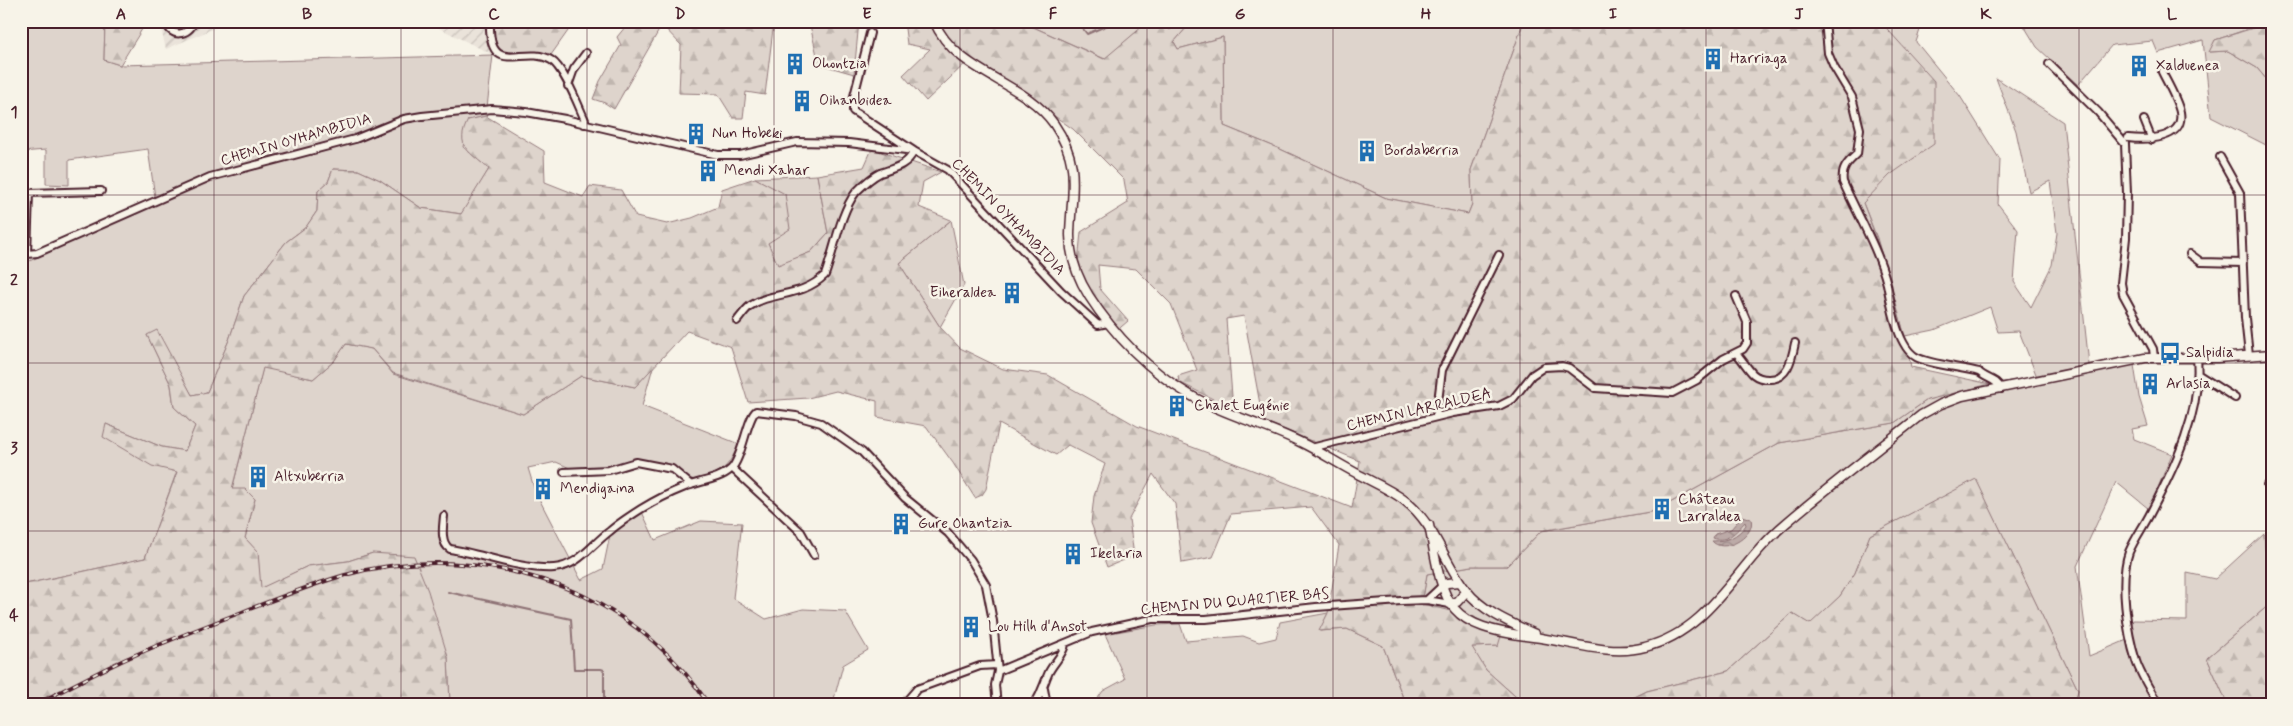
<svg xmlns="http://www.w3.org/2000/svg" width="2293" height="726" viewBox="0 0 2293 726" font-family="Mynerve,sans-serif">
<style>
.industrial{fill:url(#industrial-furrows)}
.grass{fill:#ded4cc;stroke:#947a7c}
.forest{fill:url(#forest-firs);stroke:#947a7c}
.water{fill:url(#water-waves);stroke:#8e7275}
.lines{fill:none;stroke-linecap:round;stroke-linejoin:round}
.stream{stroke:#8e7275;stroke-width:2}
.minor-casing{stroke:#4a1f2b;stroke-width:10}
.tertiary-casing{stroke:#4a1f2b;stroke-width:11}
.minor{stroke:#f7f3e8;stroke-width:6}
.tertiary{stroke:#f7f3e8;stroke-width:8}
.rail-casing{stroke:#4a1f2b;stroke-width:4}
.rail{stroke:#f7f3e8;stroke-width:2;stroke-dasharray:5.5;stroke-linecap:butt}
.grid{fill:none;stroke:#4a1f2b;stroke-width:1;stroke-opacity:0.55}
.labels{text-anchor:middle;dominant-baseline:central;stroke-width:5;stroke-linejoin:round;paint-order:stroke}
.poi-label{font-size:15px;fill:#4a1f2b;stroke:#f7f3e8;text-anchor:start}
.street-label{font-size:15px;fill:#4a1f2b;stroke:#f7f3e8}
.neatline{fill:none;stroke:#4a1f2b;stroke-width:2}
.grid-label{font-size:16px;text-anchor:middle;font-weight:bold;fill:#4a1f2b}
</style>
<defs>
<pattern id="industrial-furrows" width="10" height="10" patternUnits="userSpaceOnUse" patternTransform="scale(1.25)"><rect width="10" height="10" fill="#eae3da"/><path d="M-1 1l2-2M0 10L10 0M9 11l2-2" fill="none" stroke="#cac2bb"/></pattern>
<pattern id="forest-firs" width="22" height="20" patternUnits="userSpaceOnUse" patternTransform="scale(1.25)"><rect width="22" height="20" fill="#ded4cc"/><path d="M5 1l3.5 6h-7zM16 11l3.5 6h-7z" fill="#c0b6af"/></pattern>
<pattern id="water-waves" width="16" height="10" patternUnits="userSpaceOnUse" patternTransform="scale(1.25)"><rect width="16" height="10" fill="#bcaaa7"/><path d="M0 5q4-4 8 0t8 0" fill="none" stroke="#9b8a88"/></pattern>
</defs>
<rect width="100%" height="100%" fill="#f7f3e8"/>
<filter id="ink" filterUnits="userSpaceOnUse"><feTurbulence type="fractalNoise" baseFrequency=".02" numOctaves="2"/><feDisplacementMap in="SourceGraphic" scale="10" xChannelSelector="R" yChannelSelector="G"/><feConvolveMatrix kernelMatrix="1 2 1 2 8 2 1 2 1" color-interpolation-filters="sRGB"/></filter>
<g filter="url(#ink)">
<path class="industrial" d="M159,21H231L166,49Z
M425,21H487L493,55Z"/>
<path class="grass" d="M21,21H105L104,60L120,65L493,55L486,116L468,120L463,147L489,169L462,214L421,208L380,180L358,170L333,169L328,182L318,191L317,211L306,227L286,242L244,296L229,340L207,392L192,395L169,354L147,335L171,385L174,407L195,426L185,451L162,447L106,424C133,452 138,462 177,471L145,558L21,585V273L25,263L156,204L148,149L69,160V185L46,184V150L21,152Z
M1020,21H1149L1105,59Z
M1192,21H1524L1471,170L1472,204L1468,214L1386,198L1280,149L1224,126L1223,37L1178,49L1174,42Z
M1819,21H1923L1916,42L1960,96L2000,160L1998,204L2018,230L2014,282L2031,307L2052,265L2057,233L2050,181L2029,192L2016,131L1996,78L2063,122L2089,365H2134L2139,397L2148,426L2132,429L2134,439L2172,454L2149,509L2116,482L2077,566L2089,656L2127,640L2133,620L2187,621V573L2215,579L2264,534L2270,604L2207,658L2228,705H2074L2078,690L1976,480L1870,535L1855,573L1840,596L1810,625L1792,613L1728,671L1647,691L1626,701V705H1525L1486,670L1471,647L1498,646L1422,604L1427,574L1471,566H1507L1541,531L1655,511L1779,443L1894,423L1927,400L1990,384L2037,377L2019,331L1998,332L1990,307L1934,330L1905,336L1877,238L1863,203Z
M2021,21H2272L2215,40L2210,52L2228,51L2257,68L2272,86V148L2211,117L2203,40L2158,53L2153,41L2112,45L2078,85L2037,47Z
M817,175L828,233L811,252L778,266L768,243L785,195L755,178Z
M951,220L964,285L940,327L899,263Z
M346,344L372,349L393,374L523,414L581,376L635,387L653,367L642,406L739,444C726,471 723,472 694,480L662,464L636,460L605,468H570L556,462L528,468L535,491L581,580L603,569L610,535L642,512L655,540L701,521L742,523L733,598L766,619L803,609L845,611L868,650L843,665L834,699L842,705H450L448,657L373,553L348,561L308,566L260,589L258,553L245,538L255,499L232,490L263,367L313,379L334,361Z
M1328,613L1320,631L1347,629L1383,646L1406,705H1093L1103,691L1125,679L1105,634L1156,625L1180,624L1186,641L1243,636L1259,642L1276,638L1280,622Z"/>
<path class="forest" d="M105,21H147L120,65L104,60Z
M487,21H575L551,55H493Z
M630,21H774L765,95L746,92L743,118H733L718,94L679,93L681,45L662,25L614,109L605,103L593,99L600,81L621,45L617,37Z
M809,21H859L854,74L819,64Z
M904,21H1020L1104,59L1149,21H1161L1170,30L1178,21H1192L1174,42L1178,49L1223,37L1224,126L1280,149L1386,198L1468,214L1472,204L1471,170L1524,21H1880L1934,81V144L1890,175L1863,203C1884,256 1900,311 1911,367L1990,384L1927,400L1894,423L1779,443L1655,511L1541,531L1507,566H1471L1427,574L1422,604L1473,616L1501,636L1498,646L1472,647L1486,670L1525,705H1406L1383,646L1347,629L1319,631L1328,613L1339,545L1311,507L1231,514L1213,557L1182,563L1175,504L1153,474L1129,519L1134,556L1107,567L1091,523L1094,496L1105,464L1068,445L1056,455L999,424L986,489L982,495L975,498L953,463L926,426L877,417V401L836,391L808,398L748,402L731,347L687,331L635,387L581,376L523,414L393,373L372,349L346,344L334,361L313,379L263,368L232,489H245L255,499L245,538L258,552L261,588L308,566L348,561L373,553L414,556L428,591L448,657L450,705H95V698L81,705H21V585L145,558L177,472L152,466L103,437L106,424L162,447L185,451L195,426L174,407L171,385L147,335L157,330L192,395L207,392L229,340L244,296L286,242L306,227L317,211L318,191L328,182L333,169L358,170L380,180L421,208L461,214L489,169C470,152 454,147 468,120L486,116L544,151L545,182L583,197L590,186L621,190L636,217L667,224L692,218L718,207L722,189L755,178L785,194L790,229L768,243L778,265L811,252L828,233L817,175L864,167L872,149L941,172L923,182L919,207L951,220L899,263L940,327L960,348L1003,369L1048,375L1137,426L1352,508L1360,461L1263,421L1244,316L1226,319L1233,409L1179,382L1178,376L1197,370L1171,304L1136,269L1098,265L1100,289L1128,321L1114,333L1077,272L1081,232L1128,203L1124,180L1073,129L971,58L926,101L903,75L930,49L907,44Z
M2272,22V86L2257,68L2228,51L2209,52L2215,40Z
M1976,479L2078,690L2074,705H1626L1625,702L1647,691L1728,671L1792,613L1810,624L1840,596L1855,573L1870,535Z
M2264,534L2272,537V705H2228L2207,658L2270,604Z"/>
<path class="water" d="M1742,516L1751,519C1756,535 1727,553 1714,543L1712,541C1728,541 1737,537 1746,525L1745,522C1736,532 1727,543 1713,538L1715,534L1731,529Z"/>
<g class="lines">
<path class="stream" d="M1077,21L1087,34L1117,21
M448,592L571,619L574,669H601L604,670V705"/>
<g class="minor-casing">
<path id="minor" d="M166,21C169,38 189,37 194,21
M490,21C488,80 524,44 551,60C564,68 578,105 585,120L584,124
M1825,21L1828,53L1834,67L1852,97L1860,129L1857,154C1847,163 1841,169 1843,182C1858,216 1878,248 1887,284C1891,304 1897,346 1916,357C1931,365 1962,367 1979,372C1986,379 1997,379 2001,389
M2049,64L2098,112L2125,144L2127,193L2126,238L2121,283L2123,294L2153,349L2154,357
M568,86L574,69L586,53
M2144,120L2152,140
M2128,138C2146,140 2185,140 2180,112C2177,99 2168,84 2162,72
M2220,157L2240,193L2245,318L2249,355
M101,191L29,193L27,254L37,253L210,177L355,139L404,119L422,116L492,109L526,112L565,119L718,155H740L797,142L849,143L914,151L948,170L1061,291L1098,325L1108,323
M2190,254L2201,262L2243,263
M737,321C741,316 745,310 750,306C772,291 801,298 825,275C834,251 840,213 856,192C862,186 872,177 880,173C894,168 907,166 914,151L853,111V100L870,33
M1736,353C1742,359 1747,368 1753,374C1758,378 1762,379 1768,379C1788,380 1792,358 1795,343
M2199,375L2235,398
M1436,417L1442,370L1499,255
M1314,449L1315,447L1453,413L1499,406L1513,399L1532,375L1544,367L1562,366L1569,368L1595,388L1672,393L1697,380L1723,359L1743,349L1747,343V322L1736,296
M732,468L801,532L814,555
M564,472L609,470L636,462L672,469L691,485
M2267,485L2272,480
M444,516C443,526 440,543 450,549C482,554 522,570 554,568C579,566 591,545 610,531C619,523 630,516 641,509C654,501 670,493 685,487C699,481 719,480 731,469C742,459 747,418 756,411L796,416L821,423L862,452L905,498L948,533L971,560L986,585L993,621L998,671
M1427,600L1442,586
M1044,689L1047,705
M903,705L917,689L980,666L997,665
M997,705L995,685L998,671L1092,632L1152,619H1206L1316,607L1401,601L1427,600L1450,604
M1034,705C1043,691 1043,685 1049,672C1054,662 1064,654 1065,644
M2159,705C2151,691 2141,676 2136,661C2127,633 2119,580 2129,552C2135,538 2144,526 2151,512C2175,466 2202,412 2197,358"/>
</g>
<g class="tertiary-casing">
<path id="tertiary" d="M934,21C956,74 1022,79 1054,124C1082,165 1071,191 1070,235C1070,257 1077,277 1089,296C1114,335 1149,371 1190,395C1224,415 1264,424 1300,442C1319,451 1337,463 1356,473C1372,482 1390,489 1404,500C1435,523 1443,561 1466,590C1483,612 1511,623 1535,634
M1429,525C1444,606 1444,626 1533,637C1569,641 1609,657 1645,647C1712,630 1736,565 1785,524C1829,486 1876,451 1921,415L1941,404L1962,396L2145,358H2217L2272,354
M1442,586L1447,583L1460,582
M1450,604L1457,602L1467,591"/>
</g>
<use href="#minor" class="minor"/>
<use href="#tertiary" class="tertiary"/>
<g class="rail-casing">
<path id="rail" d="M34,705C65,690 95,673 126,659C164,642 203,627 242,612C276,599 310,585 345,575C423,554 508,561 582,595C634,620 677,656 709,705"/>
</g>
<use href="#rail" class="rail"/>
</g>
</g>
<path class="grid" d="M214,21V705M401,21V705M587,21V705M774,21V705M960,21V705M1147,21V705M1333,21V705M1520,21V705M1706,21V705M1892,21V705M2079,21V705M21,195H2272M21,363H2272M21,531H2272"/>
<defs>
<g id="building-bare" transform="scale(1.725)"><path d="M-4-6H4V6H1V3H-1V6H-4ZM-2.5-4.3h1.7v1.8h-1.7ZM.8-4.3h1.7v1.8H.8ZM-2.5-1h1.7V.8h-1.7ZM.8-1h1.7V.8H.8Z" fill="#1f6fb2" stroke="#f7f3e8" stroke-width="2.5" paint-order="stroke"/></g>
<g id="bus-bare" transform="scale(1.725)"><path d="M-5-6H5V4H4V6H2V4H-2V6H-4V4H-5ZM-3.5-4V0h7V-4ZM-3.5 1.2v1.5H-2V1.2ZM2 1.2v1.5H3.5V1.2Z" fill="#1f6fb2" stroke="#f7f3e8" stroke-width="2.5" paint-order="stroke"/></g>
</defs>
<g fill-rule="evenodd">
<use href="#building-bare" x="1713" y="59"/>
<use href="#building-bare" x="795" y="64"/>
<use href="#building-bare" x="2139" y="66"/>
<use href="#building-bare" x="802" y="101"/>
<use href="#building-bare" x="696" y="134"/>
<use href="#building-bare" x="1367" y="151"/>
<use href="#building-bare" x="708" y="171"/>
<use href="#building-bare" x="1012" y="293"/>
<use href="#bus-bare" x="2170" y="353"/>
<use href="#building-bare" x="2150" y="384"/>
<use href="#building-bare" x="1177" y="406"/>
<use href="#building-bare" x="258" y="477"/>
<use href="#building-bare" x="543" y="489"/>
<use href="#building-bare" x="1662" y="509"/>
<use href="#building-bare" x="901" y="524"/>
<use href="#building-bare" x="1073" y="554"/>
<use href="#building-bare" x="971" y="627"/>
</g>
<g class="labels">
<g class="poi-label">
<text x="1730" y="59">Harriaga</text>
<text x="812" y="64">Ohontzia</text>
<text x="2156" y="66">Xalduenea</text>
<text x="819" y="101">Oihanbidea</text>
<text x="712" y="134">Nun Hobeki</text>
<text x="1384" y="151">Bordaberria</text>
<text x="724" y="171">Mendi Xahar</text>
<text x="996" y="293" text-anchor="end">Eiheraldea</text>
<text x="2186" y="353">Salpidia</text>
<text x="2166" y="384">Arlasia</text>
<text x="1194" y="406">Chalet Eugénie</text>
<text x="274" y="477">Altxuberria</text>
<text x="560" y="489">Mendigaina</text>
<text x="1678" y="500">Château<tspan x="1678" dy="17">Larraldea</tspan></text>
<text x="918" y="524">Gure Ohantzia</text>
<text x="1090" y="554">Ikelaria</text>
<text x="988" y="627">Lou Hilh d'Ansot</text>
</g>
<g class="street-label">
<text transform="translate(296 140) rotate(-16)">CHEMIN OYHAMBIDIA</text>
<text transform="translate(1008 217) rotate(46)">CHEMIN OYHAMBIDIA</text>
<text transform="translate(1419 410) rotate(-13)">CHEMIN LARRALDEA</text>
<text transform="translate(1235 602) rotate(-5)">CHEMIN DU QUARTIER BAS</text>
</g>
</g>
<rect width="2293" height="726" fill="none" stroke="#f7f3e8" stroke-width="55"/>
<rect x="28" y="28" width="2238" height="670" class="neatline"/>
<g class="grid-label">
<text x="121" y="19">A</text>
<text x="307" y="19">B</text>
<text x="494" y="19">C</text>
<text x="680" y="19">D</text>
<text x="867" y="19">E</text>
<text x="1053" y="19">F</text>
<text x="1240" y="19">G</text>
<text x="1426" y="19">H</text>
<text x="1613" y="19">I</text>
<text x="1799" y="19">J</text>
<text x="1986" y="19">K</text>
<text x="2172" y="19">L</text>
<text x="14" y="117">1</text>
<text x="14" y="285">2</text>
<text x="14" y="453">3</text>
<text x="14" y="620">4</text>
</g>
</svg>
